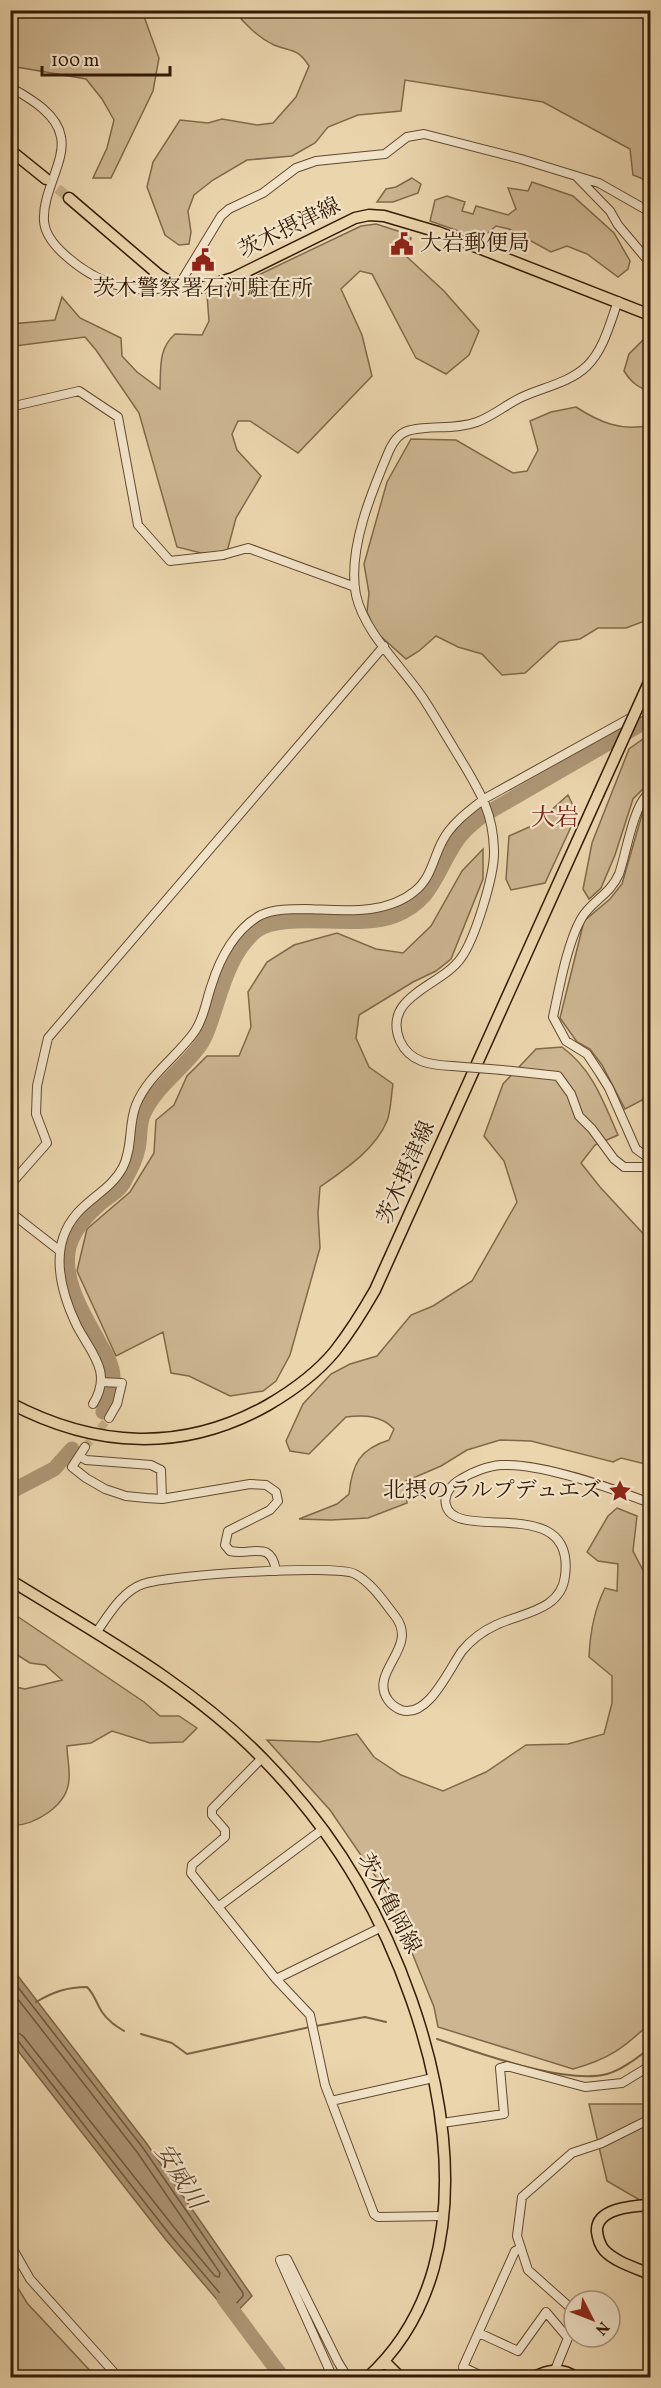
<svg xmlns="http://www.w3.org/2000/svg" width="661" height="2388" viewBox="0 0 661 2388" font-family="Vollkorn,'Noto Serif JP',serif">
<style>
.green{fill:#ccb590;stroke:#80684a;stroke-width:1.5}
.water{fill:#ad9574;stroke:#7d6447;stroke-width:1.5}
.lines{fill:none;stroke-linecap:round;stroke-linejoin:round}
.shore{stroke:#70583c;stroke-width:1.5}
.stream{stroke:#7d6447;stroke-width:2}
.river{stroke:#ad9574;stroke-width:15}
.minor-tunnel{stroke:#c6b08b;stroke-width:8;stroke-dasharray:8 4;stroke-linecap:butt}
.major-tunnel{stroke:#c6b08b;stroke-width:10;stroke-dasharray:10 5;stroke-linecap:butt}
.minor-casing{stroke:#62492e;stroke-width:10}
.major-casing{stroke:#341a04;stroke-width:13}
.minor{stroke:#f2e4ca;stroke-width:8}
.major{stroke:#ebd5ad;stroke-width:10}
.minor-bridge-casing{stroke:#62492e;stroke-width:10;stroke-linecap:butt}
.major-bridge-casing{stroke:#341a04;stroke-width:13;stroke-linecap:butt}
.minor-bridge{stroke:#f2e4ca;stroke-width:8}
.major-bridge{stroke:#ebd5ad;stroke-width:10}
.labels{text-anchor:middle;dominant-baseline:central;stroke-width:4.5;stroke-linejoin:round;paint-order:stroke}
.street-label{font-size:22px;fill:#341a04;stroke:#f2e4ca}
.poi-label{font-size:22px;fill:#341a04;stroke:#f2e4ca;text-anchor:start}
.neighbourhood-label{font-size:24px;fill:#7a1f14;stroke:#f2e4ca}
.water-label{font-size:24px;font-style:italic;fill:#5e452b;stroke:#f2e4ca}
</style>
<rect width="100%" height="100%" fill="#ebd5ad"/>
<filter id="stains"><feTurbulence type="fractalNoise" baseFrequency=".00333" numOctaves="4"/><feColorMatrix values="0 0 0 0 .2 0 0 0 0 .09 0 0 0 0 .02 0 0 0 .5 -.17"/></filter>
<radialGradient id="worn" r=".72"><stop offset=".6" stop-color="#630" stop-opacity="0"/><stop offset="1" stop-color="#630" stop-opacity=".3"/></radialGradient>
<path class="green" d="M10,11H142L159,58L153,91L111,178H93L107,148L114,120L102,99L86,79L11,66Z
M235,11H650V182L633,175L630,149L543,102L405,80L401,111L358,115L328,127L315,143L292,156L247,160L213,180L194,195L188,211L191,232L189,244L179,245L165,235L147,187L153,162L180,120L208,123L222,119L257,125L273,123L296,97L309,66C298,48 292,52 274,45C259,38 244,24 235,11Z
M412,178L421,184L418,193L393,202H377L386,189L396,187Z
M532,182L573,196L614,233L630,261L628,269L618,277L587,254L567,246L551,252L509,229L496,226L481,239L430,221L435,200L447,196L465,202L462,211L473,214L476,206L508,215L516,209L508,188L528,191Z
M376,224L401,232L411,238L406,256L444,291L479,331L469,355L446,374L416,358L372,274L360,271L341,289L362,335L372,376L298,453L250,421H238L232,434L237,450L261,476L236,518L225,559L177,547L139,413L96,350L85,337L15,346L11,334V324L55,320L62,297L80,318L121,338L122,356L137,372L160,389C161,368 158,349 175,334L202,335L209,321L207,295L229,289L361,226Z
M650,333V391C638,388 631,382 624,371L629,354Z
M576,407C599,422 622,432 650,425V619L626,628H598L580,639L559,642L525,673L502,675L482,654L458,647L436,636L419,651L406,659L376,632L367,612L369,593L364,564L387,482L411,439L456,440L513,473L527,471L538,450L530,421L551,412Z
M650,734V787L643,789L633,799L615,855L601,888L589,899L583,889L592,843L629,749Z
M568,795L577,814L545,883L511,890L506,879L509,836L536,824Z
M650,801V1105L642,1100L625,1109L602,1065L590,1049L577,1042L560,1018L584,921L610,899L622,884L643,811Z
M483,849V879L451,959L436,971L413,982L359,1015L356,1038L369,1067L393,1084C391,1096 391,1111 387,1121C375,1150 344,1170 320,1187L318,1213L320,1248L290,1355L276,1381L263,1391L230,1396L189,1376L171,1373L163,1332L116,1356L77,1271L87,1229L130,1192L154,1153L156,1120L174,1105L187,1076L207,1056H239L251,1027L248,992L267,962L294,945L337,933L376,949L403,953L431,926L462,871Z
M562,1047C593,1070 603,1101 618,1135L595,1145L581,1163L600,1187L650,1241V1458L645,1464L621,1458L613,1462L531,1441L500,1440L467,1450L441,1466L406,1481L407,1503L368,1518L331,1520L299,1519L337,1504L349,1494C352,1464 360,1449 389,1440L394,1429C381,1415 364,1415 346,1417L309,1454L290,1451L286,1441L303,1404L331,1374L350,1364L377,1356L411,1315L433,1306L472,1281L517,1202L504,1161L484,1136L503,1084L536,1049Z
M617,1508L637,1516L633,1551L647,1578L650,1580V2023C624,2048 609,2059 573,2069L438,2027L434,2007L389,1896L330,1810L267,1740L319,1742L357,1734L374,1757L401,1775L443,1791L486,1772L526,1745L568,1744L604,1734L612,1703V1676L589,1657C590,1633 594,1610 605,1588L617,1591L618,1564L598,1561L587,1552L608,1516Z
M11,1612L144,1702L160,1716H179L197,1728L183,1742L150,1743L112,1731L91,1743L67,1746C67,1757 70,1768 69,1779C68,1806 35,1825 11,1826V1686L25,1689L62,1680L45,1665L30,1663L11,1651Z
M589,2104H650V2206L607,2181Z
M10,2275L27,2303L96,2377H11Z"/>
<path class="water" d="M11,1967L147,2144L252,2296L232,2317L166,2240L11,2042Z"/>
<g class="lines">
<path class="shore" d="M10,1977L143,2148L243,2293V2296L234,2306L230,2305L171,2236L18,2041L10,2039
M10,1989L137,2152L220,2273L219,2277L215,2276L177,2231L23,2036L17,2032L10,2031"/>
<path class="stream" d="M36,2002C53,1992 67,1987 87,1987C95,1995 96,2003 102,2012C108,2021 116,2026 124,2031
M316,2026L365,2017L386,2022
M141,2034L172,2043L187,2054L310,2027
M437,2039C480,2053 565,2085 607,2074C622,2070 638,2057 650,2048"/>
<path class="river" d="M103,1412C108,1401 114,1390 113,1377C113,1366 106,1354 100,1344C85,1316 61,1280 69,1247C74,1230 88,1214 101,1203C111,1195 121,1190 126,1178C131,1169 136,1159 138,1149C141,1137 138,1125 144,1113C157,1085 184,1069 201,1044C207,1035 210,1024 213,1015C223,985 231,952 256,931C283,910 357,930 394,916C432,901 435,875 454,845C461,833 471,825 482,816L650,719
M10,1492L54,1469L72,1449
M224,2299L283,2378"/>
<path class="minor-tunnel" d="M85,1447L109,1418"/>
<path class="major-tunnel" d="M46,179L69,198"/>
<g class="minor-casing">
<path id="minor" d="M10,87C29,98 57,113 61,137C66,161 42,192 44,221C45,235 56,247 65,255C97,284 136,297 179,285L221,216L229,209L263,193L296,168L316,161L385,154L407,137L424,134L521,159L599,183L650,212
M577,177L610,211L618,225L650,263
M10,407L79,391L118,417L138,525L170,561L223,555L248,548L355,587
M650,793C634,801 626,855 619,874C610,895 591,901 581,919C567,944 559,989 553,1017L566,1041L587,1054L599,1072L609,1088L636,1149L650,1159
M452,1066C432,1065 410,1063 400,1041C381,996 442,986 461,958C475,939 495,874 494,850C493,812 480,792 461,760C448,739 436,718 423,698C401,665 365,634 356,595C347,550 372,491 389,451C393,442 400,432 411,430C432,425 455,430 477,422C493,416 507,404 522,397C544,387 569,383 587,366C604,349 610,323 618,301
M502,1070L558,1076L571,1094L579,1116L592,1129L614,1159L624,1167H643L650,1164
M10,1185L47,1143L36,1114L37,1086L48,1038L384,646
M10,1212L60,1251
M101,1382L122,1383L117,1404L109,1418
M93,1404C113,1372 91,1353 77,1326C64,1299 54,1267 63,1238C75,1201 108,1196 123,1167C133,1147 128,1125 136,1105C148,1075 178,1056 195,1031C205,1016 206,1000 212,984C220,958 236,928 261,915C274,909 291,909 306,909C342,910 385,916 415,891C432,877 433,858 443,840C452,823 469,811 484,799L650,707
M85,1447L72,1467L86,1478L105,1489L126,1496L146,1498L162,1499L250,1484L266,1485L276,1492L278,1501L270,1510L228,1531L225,1545L230,1551C252,1556 271,1539 276,1571
M79,1456L86,1460L151,1465L161,1470L162,1499
M10,1530L11,1528
M96,1633C108,1616 122,1591 143,1584C167,1575 337,1564 355,1574C372,1583 384,1602 395,1616C420,1648 368,1671 388,1700C391,1704 396,1708 401,1710C428,1719 449,1669 462,1651C471,1640 483,1631 496,1625C521,1613 561,1611 565,1576C576,1491 455,1544 446,1505C443,1494 452,1484 461,1479C472,1472 488,1466 501,1465C543,1463 611,1488 650,1503
M262,1758L212,1809V1815L225,1830V1837L192,1865L191,1873L276,1979L310,2015L325,2085L374,2214L378,2217L443,2216
M218,1907L323,1829
M276,1979L382,1927
M331,2101L433,2078
M442,2123L504,2114L500,2068L507,2066L585,2087L622,2083L650,2066
M10,2244L30,2279L119,2378
M574,2311L528,2270L517,2236L522,2197L572,2153L602,2143L650,2119
M479,2333L518,2351L546,2312L568,2338
M555,2370L568,2338L574,2331
M333,2378L280,2260L287,2259L338,2362L348,2378
M486,2378L463,2367L515,2251L521,2248"/>
</g>
<g class="major-casing">
<path id="major" d="M10,150L46,179
M69,198L159,275L173,284L192,288L204,287L233,278L355,218L369,215L384,216L438,232L650,315
M10,1403C95,1448 183,1453 268,1405C292,1391 317,1373 335,1351C350,1332 363,1311 375,1290L598,795
M10,1580C97,1634 192,1685 264,1760C300,1797 332,1838 358,1883C437,2019 502,2256 367,2378
M650,2205C633,2206 595,2208 597,2232C598,2239 600,2245 604,2250C615,2262 636,2268 650,2274
M384,2361L401,2378
M533,2378C548,2369 563,2368 577,2378"/>
</g>
<use href="#minor" class="minor"/>
<use href="#major" class="major"/>
<g class="minor-bridge-casing">
<path id="minor-bridge" d="M452,1066L502,1070"/>
</g>
<g class="major-bridge-casing">
<path id="major-bridge" d="M598,795L650,680"/>
</g>
<use href="#minor-bridge" class="minor-bridge"/>
<use href="#major-bridge" class="major-bridge"/>
</g>
<defs>
<g id="civic-bare" transform="scale(1.8)"><path d="M-.6-6.5H3V-4.5H.6V-3L4-1V1h2V6H-6V1h2V-1L-.6-3ZM-1.2 2.5V6h2.4V2.5Z" fill="#8f2418" stroke="#f2e4ca" stroke-width="2.5" paint-order="stroke"/></g>
<g id="sight-bare" transform="scale(1.8)"><path d="M0-6L1.8-2.2L6-1.7L2.9 1.2L3.7 5.4L0 3.3L-3.7 5.4L-2.9 1.2L-6-1.7L-1.8-2.2Z" fill="#8f2418" stroke="#f2e4ca" stroke-width="2.5" paint-order="stroke"/></g>
</defs>
<g fill-rule="evenodd">
<use href="#civic-bare" x="402" y="244"/>
<use href="#civic-bare" x="203" y="260"/>
<use href="#sight-bare" x="620" y="1491"/>
</g>
<g class="labels">
<g class="street-label">
<text transform="translate(290 229) rotate(-26)">茨木摂津線</text>
<text transform="translate(407 1173) rotate(-66)">茨木摂津線</text>
<text transform="translate(388 1904) rotate(62)">茨木亀岡線</text>
</g>
<g class="poi-label">
<text x="420" y="244">大岩郵便局</text>
<text x="203" y="289" text-anchor="middle">茨木警察署石河駐在所</text>
<text x="602" y="1491" text-anchor="end">北摂のラルプデュエズ</text>
</g>
<g class="neighbourhood-label">
<text x="555" y="819">大岩</text>
</g>
<g class="water-label">
<text transform="translate(179 2177) rotate(58)">安威川</text>
</g>
</g>
<rect width="661" height="2388" fill="none" stroke="#ebd5ad" stroke-width="36"/>
<rect x="12" y="12" width="637" height="2364" fill="none" stroke="#341a04" stroke-width="3"/>
<rect x="18" y="18" width="625" height="2352" fill="none" stroke="#341a04" stroke-width="1.5"/>
<g transform="translate(592 2319) rotate(132)"><circle r="28" fill="#f2e4ca" stroke="#a6937b" stroke-width="1.5"/>
<path d="M0-4.5L10 22L0 15L-10 22Z" fill="#8f2418"/>
<text y="-9" font-size="16" font-weight="bold" text-anchor="middle" fill="#341a04">N</text>
</g>
<path d="M42 66v9h128v-9" fill="none" stroke="#341a04" stroke-width="3"/>
<text x="51" y="66" font-size="18" fill="#341a04" stroke="#f2e4ca" stroke-width="4.5" paint-order="stroke">100 m</text>
<rect width="100%" height="100%" filter="url(#stains)"/>
<rect width="100%" height="100%" fill="url(#worn)"/>
</svg>
